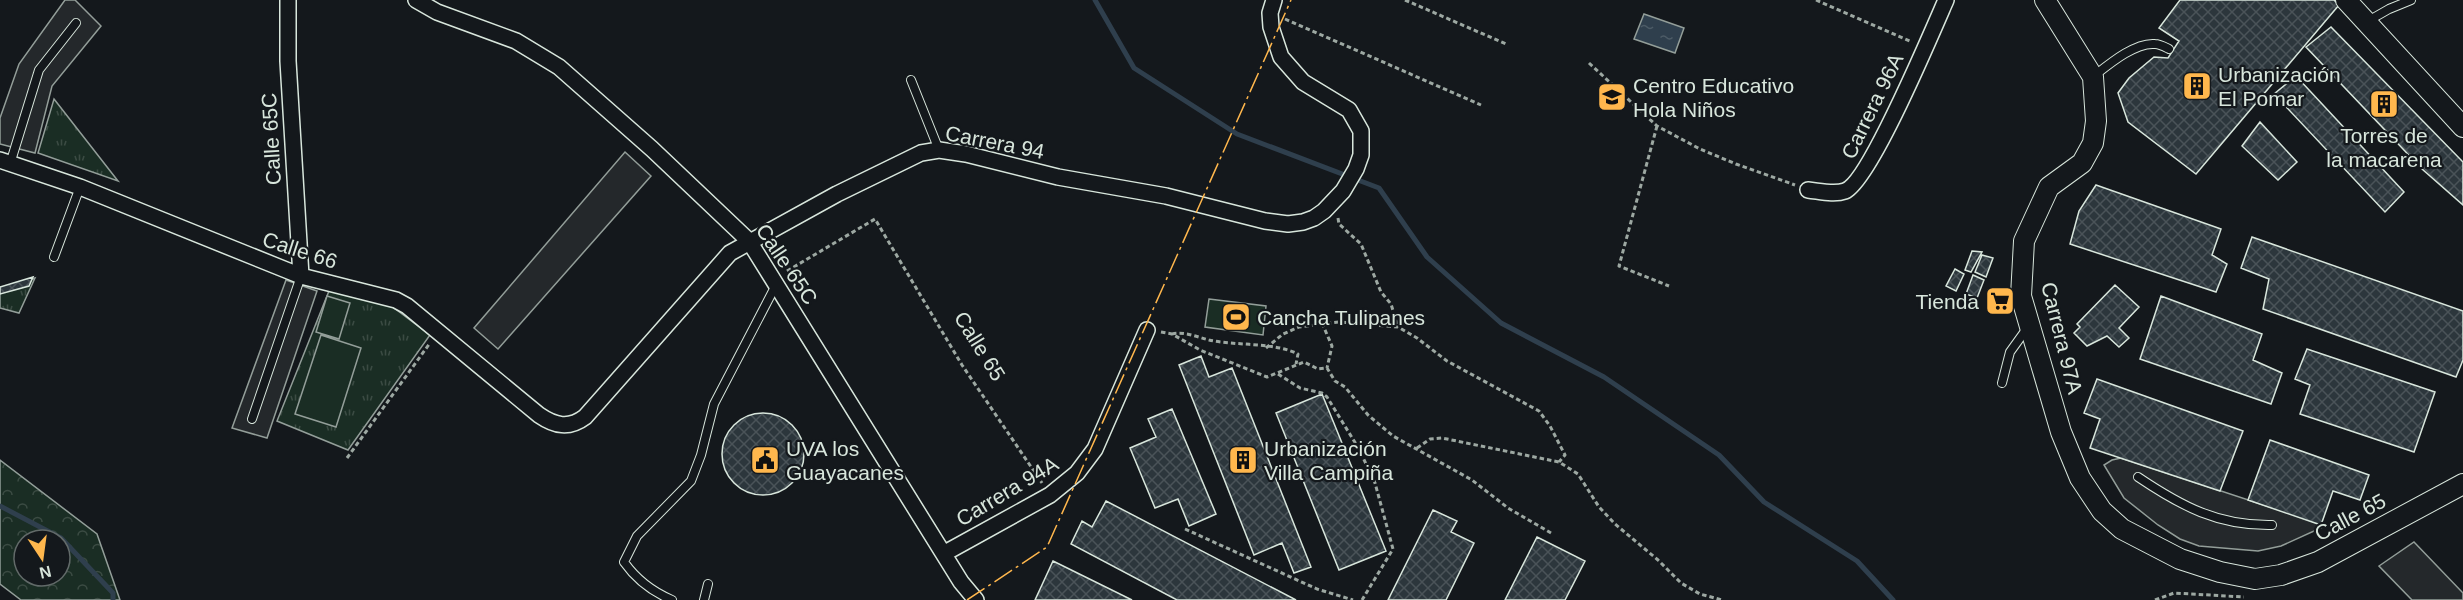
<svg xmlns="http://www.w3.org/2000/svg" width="2463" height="600" viewBox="0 0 2463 600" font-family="Arial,sans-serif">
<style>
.grass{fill:url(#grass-tufts);stroke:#939e99;stroke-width:1.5}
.forest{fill:url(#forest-crowns);stroke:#939e99;stroke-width:1.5;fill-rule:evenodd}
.pitch{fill:#1a2d24;stroke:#939e99;stroke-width:1.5}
.parking{fill:#24282b;stroke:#939e99;stroke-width:1.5}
.water{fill:url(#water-ripples);stroke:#939e99;stroke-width:1.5}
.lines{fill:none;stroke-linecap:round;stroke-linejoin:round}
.stream{stroke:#2f3f4d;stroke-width:5}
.building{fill:url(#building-cross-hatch);stroke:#d8e6dc;stroke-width:1.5}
.service-casing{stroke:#d8e6dc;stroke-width:10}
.minor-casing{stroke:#d8e6dc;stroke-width:18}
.tertiary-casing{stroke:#d8e6dc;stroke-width:22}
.path{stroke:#9da8a2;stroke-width:3;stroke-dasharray:4.5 3;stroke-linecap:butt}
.service{stroke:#14181c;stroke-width:8}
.minor{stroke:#14181c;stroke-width:15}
.tertiary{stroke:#14181c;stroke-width:20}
.power{stroke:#ffb74d;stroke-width:1.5;stroke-dasharray:21 4.5 3 4.5;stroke-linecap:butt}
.labels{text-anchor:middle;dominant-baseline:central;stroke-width:4.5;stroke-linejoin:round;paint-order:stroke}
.poi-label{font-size:21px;fill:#d8e6dc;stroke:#14181c;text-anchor:start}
.street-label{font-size:21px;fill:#d8e6dc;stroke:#14181c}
</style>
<defs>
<pattern id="grass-tufts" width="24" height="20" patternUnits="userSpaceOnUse" patternTransform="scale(1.5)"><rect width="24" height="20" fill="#1a2d24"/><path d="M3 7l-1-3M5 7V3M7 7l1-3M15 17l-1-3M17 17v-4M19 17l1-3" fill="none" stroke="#3b4b43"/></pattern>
<pattern id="forest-crowns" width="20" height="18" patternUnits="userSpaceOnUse" patternTransform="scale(1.5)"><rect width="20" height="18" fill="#1a2d24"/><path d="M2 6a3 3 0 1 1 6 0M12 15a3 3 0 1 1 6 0" fill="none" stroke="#3b4b43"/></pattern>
<pattern id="water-ripples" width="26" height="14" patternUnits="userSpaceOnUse" patternTransform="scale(1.5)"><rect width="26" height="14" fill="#2f3f4d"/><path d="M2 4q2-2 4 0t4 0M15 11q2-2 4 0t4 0" fill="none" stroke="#4c5b66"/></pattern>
<pattern id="building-cross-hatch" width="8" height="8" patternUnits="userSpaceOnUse" patternTransform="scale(1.5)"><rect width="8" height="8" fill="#2c363c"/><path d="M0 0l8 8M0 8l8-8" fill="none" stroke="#4a5358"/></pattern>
</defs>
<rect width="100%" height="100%" fill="#14181c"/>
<path class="grass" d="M54,99L118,181L38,153Z
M35,278L19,313L0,308V289Z
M331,286L386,302L430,335L348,450L277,421Z"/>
<path class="forest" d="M0,460L97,534L120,600H21L0,584ZM24,540H60V576H24Z"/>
<path class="pitch" d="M327,296L350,303L339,339L316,332Z
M1209,299L1266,306L1263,335L1205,327Z
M321,335L361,348L336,427L295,414Z"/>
<path class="parking" d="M65,0H75L101,26L52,86L35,153L0,144V118L19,64Z
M625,152L651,176L498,349L474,328Z
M286,280L317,291L267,438L232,428Z
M2121,458L2303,518L2325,526L2281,546L2258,551L2199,546L2180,539L2158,525L2124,498L2104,465L2112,460Z
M2414,542L2463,593V600H2412L2379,566Z"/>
<path class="water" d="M1644,14L1684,28L1675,53L1634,39Z"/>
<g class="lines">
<path class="stream" d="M1095,0L1134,68L1237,134L1379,188L1427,257L1501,323L1604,377L1719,455L1764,502L1857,561L1893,600
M0,506L61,538L113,593V600"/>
</g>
<path class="building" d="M2180,0H2334L2339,5L2196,174L2128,122L2118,93L2129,78L2154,57L2168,58L2179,41L2159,28Z
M2331,27L2463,162V205L2422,169L2306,47Z
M2296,76L2404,192L2385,212L2274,94Z
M2260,122L2297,162L2278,180L2242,146Z
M2096,185L2221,229L2212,255L2227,264L2216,292L2070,244L2079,211Z
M2252,237L2463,311V360L2456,377L2263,309L2269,279L2241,268Z
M1972,251L1982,252L1971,272L1965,270Z
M1982,255L1993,258L1986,277L1975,272Z
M1955,269L1964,274L1956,291L1946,286Z
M1973,275L1984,280L1977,298L1966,294Z
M33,277L29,286L0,294V287Z
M2115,285L2139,307L2119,328L2129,338L2119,347L2107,336L2087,346L2074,333L2080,327L2077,324Z
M2161,296L2262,334L2253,360L2282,373L2271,404L2140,359Z
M2307,349L2435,392L2414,452L2300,414L2310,385L2295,379Z
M1201,356L1209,377L1232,368L1311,567L1294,573L1282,543L1254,555L1179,365Z
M2097,379L2243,431L2220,491L2090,448L2100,419L2084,413Z
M1322,394L1386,551L1339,570L1276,413Z
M1172,409L1216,514L1189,526L1178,499L1155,508L1130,448L1156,437L1148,419Z
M722 454a41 41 0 1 1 82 0a41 41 0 1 1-82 0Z
M2270,440L2369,475L2360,500L2333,491L2321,525L2248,500Z
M1106,501L1296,600H1177L1071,544L1082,521L1092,527Z
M1433,510L1457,521L1451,532L1474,543L1446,600H1388Z
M1537,537L1585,561L1565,600H1505Z
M1053,561L1132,600H1035Z"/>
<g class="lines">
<g class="service-casing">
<path id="service" d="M2368,21L2389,9L2411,0
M2094,76C2108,65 2135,42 2155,44C2160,44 2165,47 2169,49
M911,80L939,150
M10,164L39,70L76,23
M54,257L80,187
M2002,383L2010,352L2028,327
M252,419L301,276
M2138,477C2181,506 2218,526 2272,525
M672,600C653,592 636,579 624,562L637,536L691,481L701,455L714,404L776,285
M704,600L708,584"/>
</g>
<g class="minor-casing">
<path id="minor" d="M288,0V61L301,276
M416,0L437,12L516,41L559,67L652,149L749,241L961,582L976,600
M0,160L80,187L301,276L396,300L407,306L539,415C555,426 569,429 585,417L730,253L837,194L921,153L939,150L966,154L1058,177L1166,196L1265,221L1288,224L1303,222L1314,218L1324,211L1343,191L1356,169L1361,155V131L1349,110L1303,82L1281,57L1271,27L1270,13L1274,0
M1808,190C1819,191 1834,195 1845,191C1869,182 1932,32 1946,0
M945,553L1050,495L1077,473L1095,449L1147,330"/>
</g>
<g class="tertiary-casing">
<path id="tertiary" d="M2045,0L2093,77L2096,121L2093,143L2082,163L2049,187L2024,241L2021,296L2061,432L2080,478L2102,511L2122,529L2180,559L2220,572L2255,579L2281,575L2318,562L2463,484
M2346,0L2463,127"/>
</g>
<path class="path" d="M1405,0L1506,44
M1816,0L1912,42
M1285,19L1481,105
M1589,63L1657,126L1700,149L1736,164L1795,185
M1657,126L1619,266L1669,286
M1338,218L1339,224L1361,244L1381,292L1391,304L1398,327
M787,271L875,219L962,365L1042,483
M1322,323L1332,346L1327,368
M1161,332L1172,334L1200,350L1267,377L1304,362L1318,369L1327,368L1335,381L1345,387L1368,415L1393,436L1472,480L1508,508L1551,533
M1172,334C1184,331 1197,337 1209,340C1236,346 1274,342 1298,354L1296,364
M1266,348L1283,334L1299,327L1339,322L1398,327L1417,338L1447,361L1539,411L1550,426L1565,455L1559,462
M1278,374L1300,388L1322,393L1327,397L1359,449L1375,483L1393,549L1362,600
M1417,448L1430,439L1442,438L1559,462L1578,474L1599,507L1615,524L1658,560L1681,583L1700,594L1722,600
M347,458L430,343
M1185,529L1317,589L1353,600
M2155,600L2174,593L2244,597"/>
<use href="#service" class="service"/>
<use href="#minor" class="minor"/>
<use href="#tertiary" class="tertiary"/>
<path class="power" d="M967,600L1047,547L1291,0"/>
</g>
<defs>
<g id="building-square" transform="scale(1.5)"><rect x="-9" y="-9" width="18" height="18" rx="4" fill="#ffb74d" stroke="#14181c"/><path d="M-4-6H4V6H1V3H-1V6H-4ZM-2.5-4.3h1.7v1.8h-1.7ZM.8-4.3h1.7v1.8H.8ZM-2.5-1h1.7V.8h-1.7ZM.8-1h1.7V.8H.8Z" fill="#111"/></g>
<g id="school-square" transform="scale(1.5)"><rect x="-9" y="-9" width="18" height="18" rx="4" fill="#ffb74d" stroke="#14181c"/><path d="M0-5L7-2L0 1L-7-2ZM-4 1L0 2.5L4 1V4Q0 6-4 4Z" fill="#111"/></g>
<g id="supermarket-square" transform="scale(1.5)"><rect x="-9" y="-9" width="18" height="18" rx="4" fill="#ffb74d" stroke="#14181c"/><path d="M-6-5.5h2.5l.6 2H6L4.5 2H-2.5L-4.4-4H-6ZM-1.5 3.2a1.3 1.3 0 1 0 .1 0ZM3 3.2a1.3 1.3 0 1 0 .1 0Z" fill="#111"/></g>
<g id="stadium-square" transform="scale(1.5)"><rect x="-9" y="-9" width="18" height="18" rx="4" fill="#ffb74d" stroke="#14181c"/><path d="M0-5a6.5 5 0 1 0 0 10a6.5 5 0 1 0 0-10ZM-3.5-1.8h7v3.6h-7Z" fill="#111"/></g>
<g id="civic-square" transform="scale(1.5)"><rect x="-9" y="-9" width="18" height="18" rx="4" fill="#ffb74d" stroke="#14181c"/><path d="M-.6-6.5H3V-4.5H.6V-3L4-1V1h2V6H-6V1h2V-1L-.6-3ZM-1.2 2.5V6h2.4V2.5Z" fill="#111"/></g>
</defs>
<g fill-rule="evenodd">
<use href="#building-square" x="2197" y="86"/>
<use href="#school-square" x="1612" y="97"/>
<use href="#building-square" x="2384" y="104"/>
<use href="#supermarket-square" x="2000" y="301"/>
<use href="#stadium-square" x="1236" y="317"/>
<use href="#civic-square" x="765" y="460"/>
<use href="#building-square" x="1243" y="460"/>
</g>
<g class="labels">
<g class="poi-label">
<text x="2218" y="74">Urbanización<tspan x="2218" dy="24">El Pomar</tspan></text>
<text x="1633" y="85">Centro Educativo<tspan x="1633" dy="24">Hola Niños</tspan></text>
<text x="2384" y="135" text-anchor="middle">Torres de<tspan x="2384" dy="24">la macarena</tspan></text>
<text x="1979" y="301" text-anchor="end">Tienda</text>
<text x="1257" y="317">Cancha Tulipanes</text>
<text x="786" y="448">UVA los<tspan x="786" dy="24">Guayacanes</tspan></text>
<text x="1264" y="448">Urbanización<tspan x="1264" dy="24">Villa Campiña</tspan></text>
</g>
<g class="street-label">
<text transform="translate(1872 106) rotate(-64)">Carrera 96A</text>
<text transform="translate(271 139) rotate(-93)">Calle 65C</text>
<text transform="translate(995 142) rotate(11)">Carrera 94</text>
<text transform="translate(300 250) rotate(18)">Calle 66</text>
<text transform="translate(787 264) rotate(56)">Calle 65C</text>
<text transform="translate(2062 338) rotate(76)">Carrera 97A</text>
<text transform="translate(980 346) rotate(58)">Calle 65</text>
<text transform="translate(1007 491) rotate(-31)">Carrera 94A</text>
<text transform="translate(2350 517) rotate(-28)">Calle 65</text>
</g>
</g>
<g transform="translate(42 558) rotate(167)"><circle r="28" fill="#14181c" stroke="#626a69" stroke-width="1.5"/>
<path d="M0-4.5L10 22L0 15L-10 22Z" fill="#ffb74d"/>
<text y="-9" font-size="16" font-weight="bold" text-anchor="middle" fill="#d8e6dc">N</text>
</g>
</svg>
